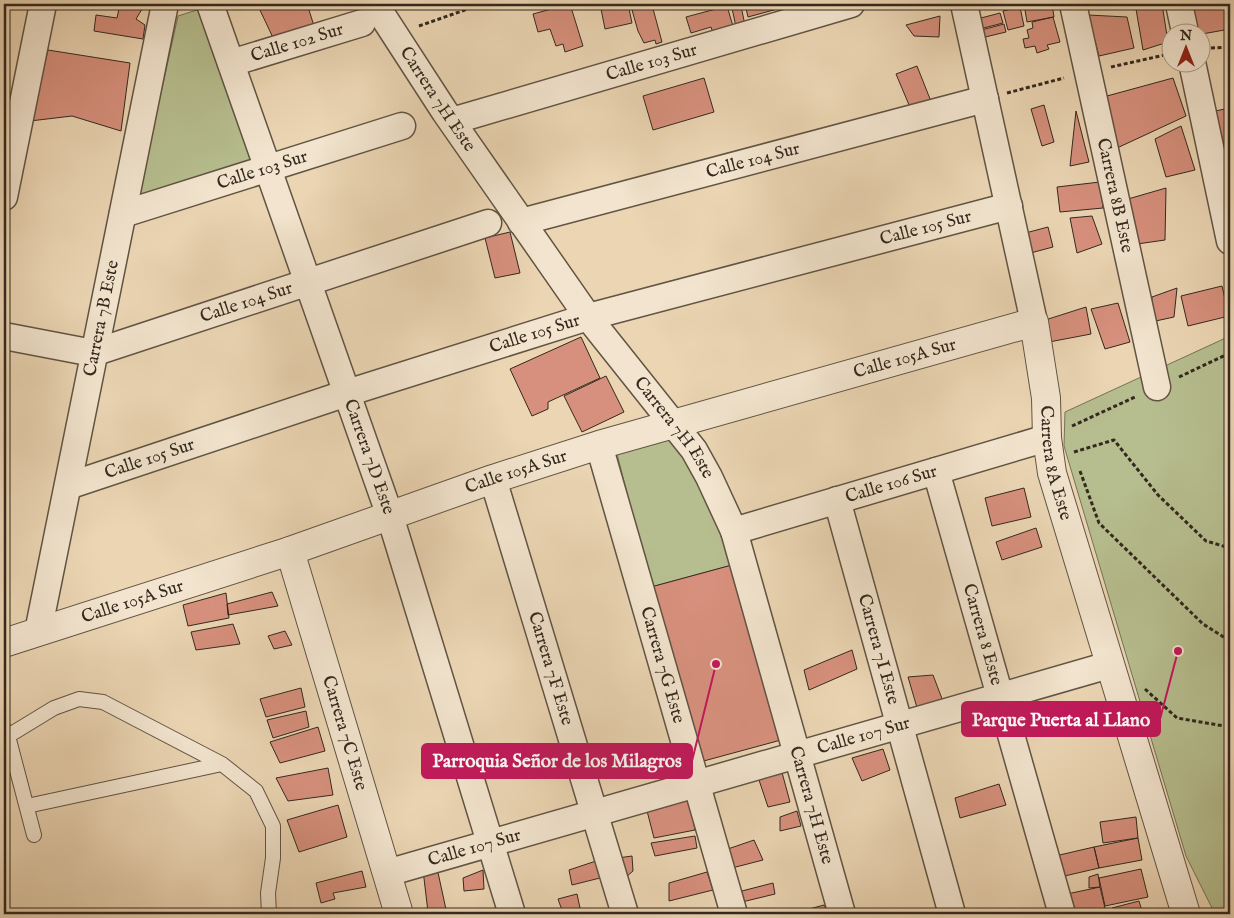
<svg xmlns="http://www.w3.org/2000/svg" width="1234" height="918" viewBox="0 0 1234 918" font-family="'IM FELL English',serif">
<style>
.green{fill:#b6bd8e;stroke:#747356}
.building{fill:#d7907d;stroke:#33291e}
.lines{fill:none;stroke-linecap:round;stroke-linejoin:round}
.service-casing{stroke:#615443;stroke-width:16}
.minor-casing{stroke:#615443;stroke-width:29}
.tertiary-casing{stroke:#615443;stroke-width:30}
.path{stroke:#33291e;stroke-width:3;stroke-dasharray:4 2.5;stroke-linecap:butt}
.service{stroke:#f2e4ce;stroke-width:14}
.minor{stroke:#f2e4ce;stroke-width:26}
.tertiary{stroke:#f2e4ce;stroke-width:28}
.labels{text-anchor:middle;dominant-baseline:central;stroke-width:4;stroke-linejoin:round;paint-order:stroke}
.street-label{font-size:18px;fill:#33291e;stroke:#f2e4ce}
.leader{fill:none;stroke:#c2185b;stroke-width:2}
.callout-dot{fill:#c2185b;stroke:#f2e4ce;stroke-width:2}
.callout{fill:#c2185b;stroke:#c2185b;stroke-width:2}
.callout-label{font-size:19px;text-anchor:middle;font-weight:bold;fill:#fff}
</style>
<rect width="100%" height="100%" fill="#ebd5b3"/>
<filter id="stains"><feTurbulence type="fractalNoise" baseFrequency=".004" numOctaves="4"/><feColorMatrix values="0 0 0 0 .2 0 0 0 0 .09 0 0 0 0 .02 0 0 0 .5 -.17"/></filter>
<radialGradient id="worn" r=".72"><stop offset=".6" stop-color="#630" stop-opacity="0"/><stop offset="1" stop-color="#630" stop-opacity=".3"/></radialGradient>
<path class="green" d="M200,9L253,160L137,201L178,16Z
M1230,336V914H1215L1186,856L1064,446L1065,412Z
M674,436L721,528L732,565L651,587L617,454Z"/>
<path class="building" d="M120,4H145L136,19L145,25L143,39L94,31L96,15L117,18Z
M271,4H307L316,32L276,44L259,8Z
M570,4L583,46L565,52L563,44L556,46L550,29L538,32L533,14Z
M600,4H628L632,23L605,29Z
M679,4H699L700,9H680Z
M745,4H781V8L748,17Z
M966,4H1000L1001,5L968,12Z
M1024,4H1052L1054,17L1027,22Z
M1156,4H1162L1168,42L1143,50L1136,9Z
M1188,4H1230V29L1202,34L1194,32Z
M652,5L662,42L656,44L655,40L644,43L638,31L632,10Z
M727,6L735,33L715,39L711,27L691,33L686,17Z
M741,6L746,30L737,32L732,8Z
M1020,7L1024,26L1008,30L1003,11Z
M979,11L981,18L1000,13L1003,23L972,31Z
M1088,15L1127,17L1134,48L1099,56Z
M940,16L939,37L914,36L906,25Z
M1053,17L1060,42L1047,45L1049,49L1037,53L1035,46L1025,48L1023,39L1029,38L1027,30L1033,28L1032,22Z
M1004,24L1006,32L977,39L974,32Z
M48,50L130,63L121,131L72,116L30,121Z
M917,66L932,104L912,112L896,74Z
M704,78L714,112L653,130L643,96Z
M1173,78L1186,116L1117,148L1107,96Z
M1044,105L1054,142L1042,146L1031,109Z
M1230,108V161H1226L1215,111Z
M1076,111L1089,162L1070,166Z
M1181,126L1195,170L1166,177L1155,139Z
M1100,182L1103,208L1060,212L1057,187Z
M1166,188L1165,240L1137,244L1128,199Z
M1092,216L1102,244L1077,253L1070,218Z
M1048,227L1053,247L1023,255L1018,235Z
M510,232L520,273L495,278L485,238Z
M1222,286L1229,316L1188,326L1181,296Z
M1177,288L1174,317L1151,322L1152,297Z
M1118,303L1130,342L1105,349L1091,309Z
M1086,307L1091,334L1049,342L1039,322Z
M581,337L600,378L548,402V409L532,416L510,369Z
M606,376L624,412L582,432L564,396Z
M1024,488L1031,517L992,526L985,498Z
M1036,528L1042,547L1002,560L996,542Z
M732,565L781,740L700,762L651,587Z
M272,592L278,606L228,615L227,604Z
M226,593L229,618L188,626L183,605Z
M233,624L240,644L196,650L191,632Z
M285,631L292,645L274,649L268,636Z
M852,650L857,669L809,690L804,670Z
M933,675L944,704L918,711L908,677Z
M301,688L305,707L266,717L260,699Z
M306,711L309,727L273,738L267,720Z
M318,727L325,751L280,763L270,742Z
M883,749L890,770L862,781L852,758Z
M780,765L790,802L768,807L757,774Z
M328,768L333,795L288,801L276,778Z
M999,784L1006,805L960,818L955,798Z
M688,792L695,830L654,838L646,807Z
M338,805L347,837L299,852L287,820Z
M797,811L801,826L780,831V817Z
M1136,817L1138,838L1103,843L1100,822Z
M695,836L697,848L655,856L651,843Z
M1138,838L1142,860L1099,868L1094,847Z
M754,840L763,860L728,869L722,851Z
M1094,847L1099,868L1056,878L1051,857Z
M632,856L633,871L626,877L618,858Z
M596,861L600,878L572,885L569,870Z
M437,868L447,914H419L428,912L423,870Z
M1141,869L1148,897L1105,906L1099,878Z
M483,870L484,889L464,891L463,878Z
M362,871L366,887L333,893L335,899L321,903L316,883Z
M707,872L713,890L669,901V883Z
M1098,874L1100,887L1089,888V877Z
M773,883L775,894L742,902L738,892Z
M1100,887L1105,908L1071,914L1067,894Z
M577,894L580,908L563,913L558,899Z
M1139,901L1143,914H1113L1112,908Z
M824,905L829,914H788L798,912Z"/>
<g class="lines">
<g class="service-casing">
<path id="service" d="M4,729L8,736L34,835
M8,736L54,708L79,699L103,702L222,764L256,791L273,826V858L268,893L269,914
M27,806L222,764"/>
</g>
<g class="minor-casing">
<g id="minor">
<path id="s1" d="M210,4L390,516L512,914"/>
<path id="s2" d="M375,4L445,112L588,317L694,450L709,477L734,531L842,914"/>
<path d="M964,4L1034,322"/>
<path id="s3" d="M1073,4L1157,387"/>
<path d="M1179,4L1185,32"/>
<path d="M1192,62L1230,241"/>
<path id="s4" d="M231,63L362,23"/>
<path id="s5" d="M452,121L851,4"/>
<path d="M4,197L43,4"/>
<path id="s6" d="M123,214L402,126"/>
<path id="s7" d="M521,222L985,99"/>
<path id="s8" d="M4,336L93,353L488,223"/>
<path id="s9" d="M599,445L734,914"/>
<path id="s10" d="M936,471L1062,914"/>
<path id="s11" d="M493,479L625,914"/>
<path id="s12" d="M68,486L347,393L588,317L1009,206"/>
<path id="s13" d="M837,500L952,914"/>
<path id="s14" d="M734,531L1047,438"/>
<path id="s15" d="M38,632L165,4"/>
<path id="s16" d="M387,873L1109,665"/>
</g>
</g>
<g class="tertiary-casing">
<g id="tertiary">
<path id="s17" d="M290,551L399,914"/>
<path id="s18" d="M4,643L290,551L493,479L599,445L1034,322L1046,398L1047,438L1052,473L1186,914"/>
</g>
</g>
<path class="path" d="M419,26L482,4
M1211,48L1230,47
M1111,67L1169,54
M1007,93L1064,78
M1179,377L1230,353
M1072,426L1135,397
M1074,452L1114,440L1158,495L1206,541L1230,548
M1080,471L1099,523L1203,624L1230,641
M1145,689L1177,718L1230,727"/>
<use href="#service" class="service"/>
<use href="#minor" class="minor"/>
<use href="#tertiary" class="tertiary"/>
</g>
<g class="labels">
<g class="street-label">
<text stroke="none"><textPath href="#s4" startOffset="69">Calle 102 Sur</textPath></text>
<text stroke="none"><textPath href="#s5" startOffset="208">Calle 103 Sur</textPath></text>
<text stroke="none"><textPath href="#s2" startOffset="114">Carrera 7H Este</textPath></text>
<text stroke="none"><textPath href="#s7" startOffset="240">Calle 104 Sur</textPath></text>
<text stroke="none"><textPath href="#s6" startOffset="146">Calle 103 Sur</textPath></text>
<text stroke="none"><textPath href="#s3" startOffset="196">Carrera 8B Este</textPath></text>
<text stroke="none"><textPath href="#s12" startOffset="896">Calle 105 Sur</textPath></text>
<text stroke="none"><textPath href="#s8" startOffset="252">Calle 104 Sur</textPath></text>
<text stroke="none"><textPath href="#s15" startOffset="320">Carrera 7B Este</textPath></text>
<text stroke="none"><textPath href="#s12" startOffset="491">Calle 105 Sur</textPath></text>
<text stroke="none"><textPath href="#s18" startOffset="945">Calle 105A Sur</textPath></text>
<text stroke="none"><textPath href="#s2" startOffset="519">Carrera 7H Este</textPath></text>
<text stroke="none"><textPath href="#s1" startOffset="480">Carrera 7D Este</textPath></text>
<text stroke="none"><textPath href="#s12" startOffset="86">Calle 105 Sur</textPath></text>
<text stroke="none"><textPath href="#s18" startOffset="1222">Carrera 8A Este</textPath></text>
<text stroke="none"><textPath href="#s18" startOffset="540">Calle 105A Sur</textPath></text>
<text stroke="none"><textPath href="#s14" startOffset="164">Calle 106 Sur</textPath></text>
<text stroke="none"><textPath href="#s18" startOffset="135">Calle 105A Sur</textPath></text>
<text stroke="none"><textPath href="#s10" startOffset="170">Carrera 8 Este</textPath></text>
<text stroke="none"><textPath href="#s13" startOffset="155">Carrera 7I Este</textPath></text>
<text stroke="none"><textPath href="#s9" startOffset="229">Carrera 7G Este</textPath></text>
<text stroke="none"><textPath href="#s11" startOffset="198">Carrera 7F Este</textPath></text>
<text stroke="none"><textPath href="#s17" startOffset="190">Carrera 7C Este</textPath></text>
<text stroke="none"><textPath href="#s16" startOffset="496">Calle 107 Sur</textPath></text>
<text stroke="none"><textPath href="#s2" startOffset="924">Carrera 7H Este</textPath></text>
<text stroke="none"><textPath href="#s16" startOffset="91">Calle 107 Sur</textPath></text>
</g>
</g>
<path class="leader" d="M1178 651L1160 719M716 664L692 761"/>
<g class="callout-dot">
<circle cx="1178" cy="651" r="5"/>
<circle cx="716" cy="664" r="5"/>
</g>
<g class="callout">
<rect x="962" y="702" width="198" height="34" rx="5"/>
<rect x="422" y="744" width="270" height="34" rx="5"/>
</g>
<g class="callout-label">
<text x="1061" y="726">Parque Puerta al Llano</text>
<text x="557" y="767">Parroquia Señor de los Milagros</text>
</g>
<rect width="1234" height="918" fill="none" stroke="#ebd5b3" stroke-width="20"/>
<rect x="5" y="5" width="1224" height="908" fill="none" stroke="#33291e" stroke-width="2.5"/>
<rect x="10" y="10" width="1214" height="898" fill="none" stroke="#33291e"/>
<g transform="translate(1186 48)"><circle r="24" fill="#f2e4ce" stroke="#a69988"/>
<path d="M0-4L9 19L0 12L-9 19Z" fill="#8f2418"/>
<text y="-8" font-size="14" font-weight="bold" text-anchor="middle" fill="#33291e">N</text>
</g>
<rect width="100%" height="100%" filter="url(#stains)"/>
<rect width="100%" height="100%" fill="url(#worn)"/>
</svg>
